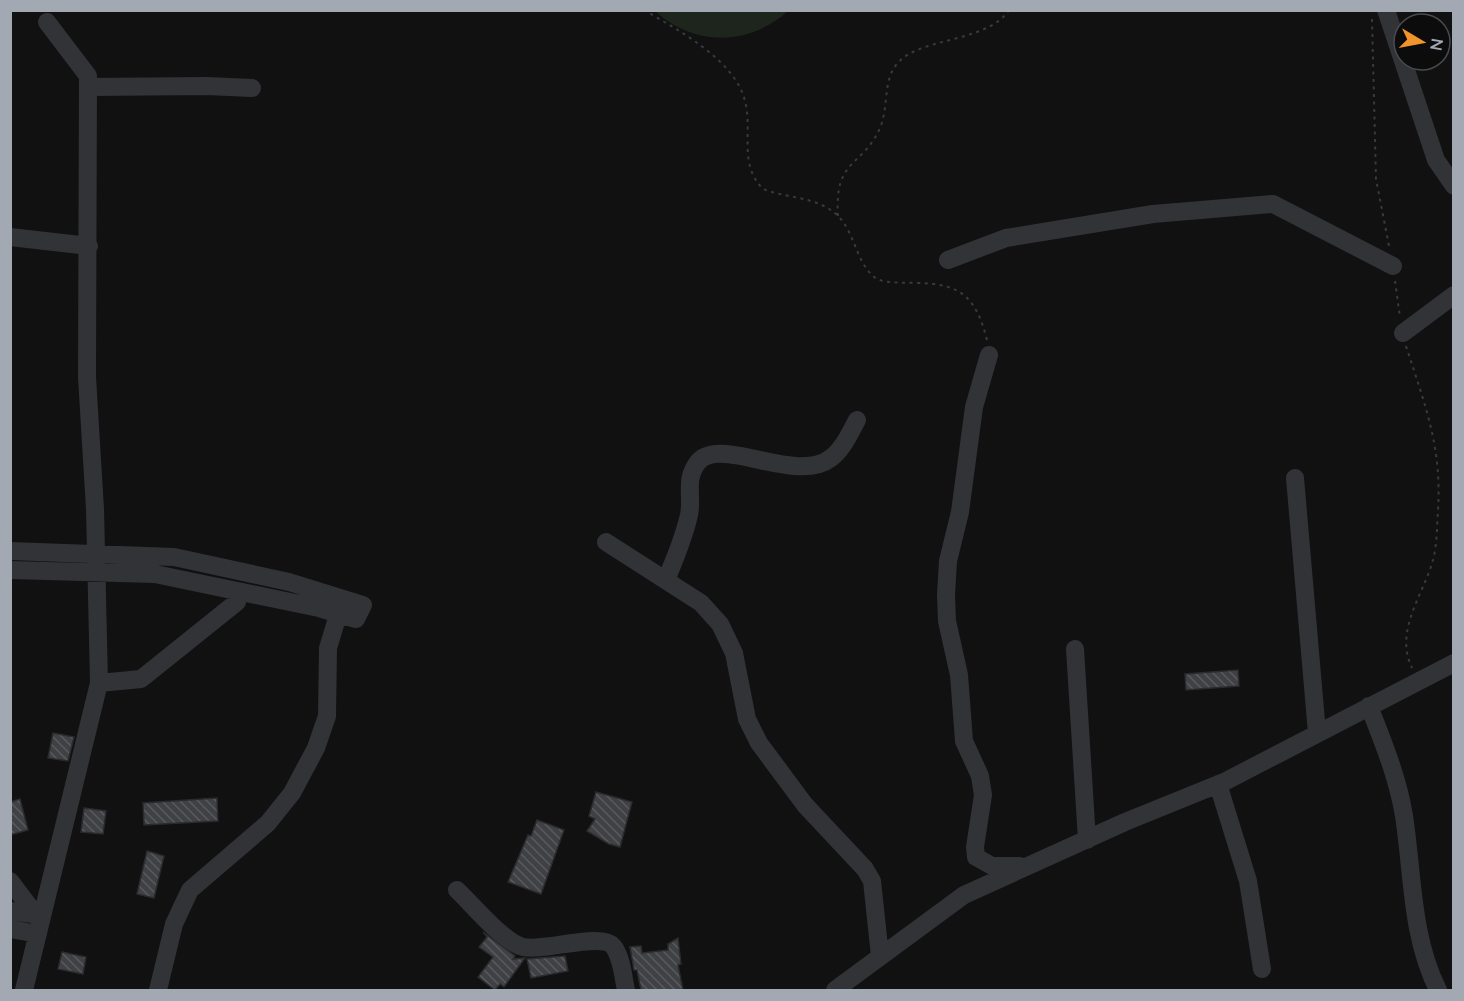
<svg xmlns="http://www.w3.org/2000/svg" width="1464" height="1001" viewBox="0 0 1464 1001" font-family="Lato,sans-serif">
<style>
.garden{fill:#1d251d}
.building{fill:url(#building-back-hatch);stroke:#2b2b2e;stroke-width:1.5}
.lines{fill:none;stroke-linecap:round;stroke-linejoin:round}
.path{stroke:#383a3e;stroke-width:2;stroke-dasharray:3 4.5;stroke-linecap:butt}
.minor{stroke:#323337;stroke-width:18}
</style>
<defs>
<pattern id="building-back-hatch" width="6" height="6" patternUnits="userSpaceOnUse" patternTransform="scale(1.5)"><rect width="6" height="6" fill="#404145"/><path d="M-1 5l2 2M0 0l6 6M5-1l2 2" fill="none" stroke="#585a5d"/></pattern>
</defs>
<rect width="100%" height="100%" fill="#111112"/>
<path class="garden" d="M655,11H788C749,46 694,47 655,11Z"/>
<path class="building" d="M1238,670L1239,686L1186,690L1185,674Z
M53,733L74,737L68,761L48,758Z
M596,792L632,802L620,847L609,844L587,831L595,819L589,816Z
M217,798L218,821L144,825L143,803Z
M20,799L28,830L10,835V802Z
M84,808L106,811L103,834L81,832Z
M537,820L564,830L541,894L508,882L528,835L531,836Z
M147,851L164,856L154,898L137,894Z
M483,932L515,956L513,959L525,958L504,987L500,984L495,990L478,977L493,957L479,947L487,937Z
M678,938L681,964L678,965L683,990H641L637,970H634L630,947L641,946L642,953L668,950V944Z
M62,952L86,957L83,974L58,969Z
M565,956L568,971L531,978L527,959Z"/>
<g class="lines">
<path class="path" d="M644,10C678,30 735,60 745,101C753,132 738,164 763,189C788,199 818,196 838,216C856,234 856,265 877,279C889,284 902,282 915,283C961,283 976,297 987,340
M1372,19L1376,179L1389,246
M838,216C834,158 862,168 880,128C891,102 879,71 909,54C937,38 991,38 1009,10
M1395,281L1400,317
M1406,346C1425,405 1442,447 1438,510C1437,526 1437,545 1433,560C1423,596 1394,630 1412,668"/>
<path class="minor" d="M1386,10L1436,160L1454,186
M88,87L207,86L252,88
M10,237L89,246
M948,260L1006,238L1153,214L1273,204L1393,266
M1403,333L1454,295
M989,355L974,407L960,512L948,561L946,595L947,621L959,675L964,741L980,776L983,795L975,847L976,857L992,866H1020
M1295,478L1317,733
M606,542L701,603L720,624L734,653L747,719L759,743L805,805L865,869L872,881L880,956
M10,551L174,557L289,582L363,605L356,619L319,608L155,574L10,570
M666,580C675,559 684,537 689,515C693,495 684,480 698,462C720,435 796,485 831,458C843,449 850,433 857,420
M1075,649L1087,840
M99,683L141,679L237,602
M1369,706C1383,742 1398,778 1404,816C1413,875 1411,936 1438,990
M1218,784L1248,881L1262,969
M10,881L35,914
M457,890C473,905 503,942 523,947C544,952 601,932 613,946C622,957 623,977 626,990
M10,911L41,915
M10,929L38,934
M24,990L99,683L95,509L87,377L88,76L47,22
M158,990L174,924L190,890L268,823L292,793L316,748L327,716L328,648L342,602
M835,990L964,895L1125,822L1226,781L1454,663"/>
</g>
<rect width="1464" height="1001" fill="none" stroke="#a2a9b3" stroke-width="24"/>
<g transform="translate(1422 42) rotate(100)"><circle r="28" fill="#0c0c0d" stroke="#484b4f" stroke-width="1.5"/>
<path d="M0-4.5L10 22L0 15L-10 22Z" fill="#ef952c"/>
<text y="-9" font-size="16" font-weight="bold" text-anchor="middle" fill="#a2a9b3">N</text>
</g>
</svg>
